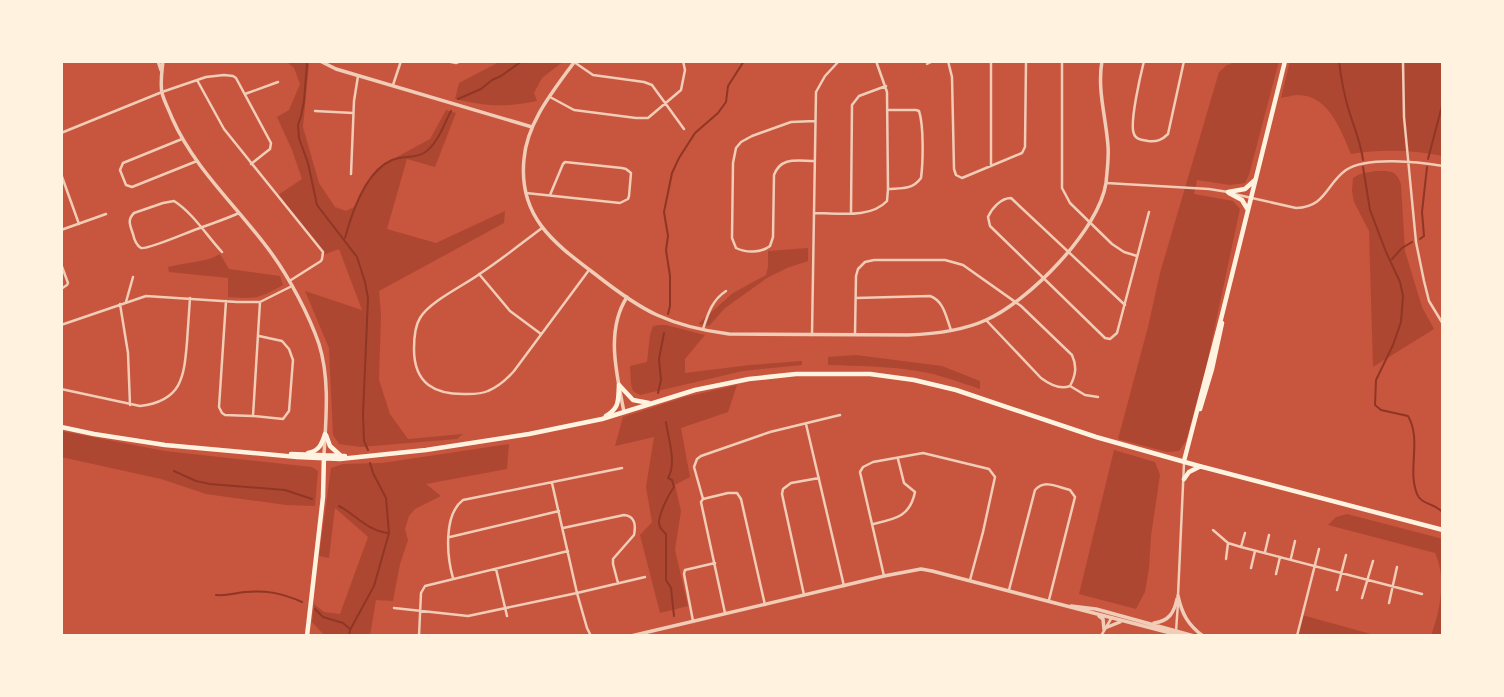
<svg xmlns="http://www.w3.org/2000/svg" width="1504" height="697" viewBox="0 0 1504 697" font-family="Mulish,sans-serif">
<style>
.green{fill:#ae4732}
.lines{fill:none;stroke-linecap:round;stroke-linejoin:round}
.stream{stroke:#8f3625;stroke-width:2}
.minor{stroke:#f1ccb7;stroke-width:2.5}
.tertiary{stroke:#f1ccb7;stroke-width:3.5}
.secondary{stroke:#fff3e0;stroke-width:4.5}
</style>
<rect width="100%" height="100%" fill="#c8553d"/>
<path class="green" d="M286,61H306L309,64L303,127L319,183L335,207L346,211L354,207L376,170L384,164L430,139L446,110L456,113L435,167L407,159L387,229L436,243L505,211L504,223L379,291L381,315L379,380L390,414L408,439L463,434L457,439L361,447L339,444L333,435L329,348L305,291L362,310L339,249L323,255V252L278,195L302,179L292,150L277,117L289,110L300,84L294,68Z
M501,61H564L542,78L534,93L537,101C503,108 487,106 455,99L459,83Z
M1232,61H1279L1249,175L1245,183L1230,185L1197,180L1194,194L1233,201L1240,209L1206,368L1186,441L1179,451L1167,452L1118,439L1148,327L1160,273L1219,72L1227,65L1231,64Z
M1290,61H1443V156C1412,150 1382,149 1351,154C1341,131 1329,95 1298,95C1293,95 1287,97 1281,98Z
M1375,171C1389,171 1396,169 1401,184L1405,251L1422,307L1434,329L1373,367L1369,231L1354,202L1352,191L1353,178L1360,174Z
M808,248V261L787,268L767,278L725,308L709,326L698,324L733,293L766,275L768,267V251Z
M220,254L229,269L280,276L283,285C259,299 255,299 228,297V278L169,272L168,267C185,262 205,263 220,254Z
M659,325H666L705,335L685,359V373L750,365L802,361V365L743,371L640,395L633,391L631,384L630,366L647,362L650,335L653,326Z
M856,355L942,366L980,381V389C959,382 938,374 917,371C887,366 858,366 828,365V357Z
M737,385L728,412L681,428L690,477L675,485L681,511L675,550L688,606L660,613L640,535L652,522L646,487L654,437L615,446L623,417L685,397Z
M61,431L165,451L312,467L318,471L315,506L286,505L206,494L161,479L61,457Z
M509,444L507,469L426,484L441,496L415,509L409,516L405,529L408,540L400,564L393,601L376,600L370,636H325L312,622L314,604L324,612L340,614L368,537L335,508L329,558L319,556L331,468L343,464L382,463Z
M1114,450L1155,462L1160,475L1151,536L1149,568L1145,592L1136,609L1079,594Z
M1347,514L1443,539V636H1431C1440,610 1447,579 1435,553L1328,525L1336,517Z
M1302,615L1378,636H1297Z"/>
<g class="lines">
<path class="stream" d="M1339,61C1341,78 1344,95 1349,111C1354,127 1361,143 1363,160
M307,64L304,101L301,116L298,125L299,138L308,163L317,205L357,257L365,282L368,298L363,415L364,441L368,450
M458,99L481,89L492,80L501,76L522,61
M1428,159L1443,102
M1363,167L1370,210L1386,252L1400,282L1403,296L1401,322L1393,345L1376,380L1375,405L1381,410L1408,416C1422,440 1407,469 1417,494C1421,505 1436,503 1443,513
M345,238C352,212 366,171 392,160C402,156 416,158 424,153C438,144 444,124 451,111
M1420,239L1424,236L1422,212L1427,167
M1392,259L1402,248L1412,242
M668,314L670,306V276L666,250L668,236L664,212L672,173L679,158L695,133L718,113L726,102L728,86L744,61
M658,393L661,380L659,359L664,333
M666,422C668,438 677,463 668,478L672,480L674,487C669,494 658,515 659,524C660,529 662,530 666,534V580L671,588L674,616
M174,471L196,481L210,484L285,490L312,499
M339,506C356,515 367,530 387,533
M216,595C227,596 235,593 245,592C266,590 282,593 302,602
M315,609L323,617L343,623L349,628
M349,636L350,630L374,586L389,533L386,498L373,473L370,463"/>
<path class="minor" d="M446,61L456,63L461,61
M948,61L952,77L954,169L956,175L962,178L1022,153L1025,147L1026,61
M1062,61V188L1070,203L1112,244L1124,252L1137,256
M1144,61C1141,73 1129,124 1134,134C1136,140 1143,140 1148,141C1157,142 1162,140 1168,134L1184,61
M1403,61L1404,117L1416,242L1424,281L1429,301L1443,324
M574,62L593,75L644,82L652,85L684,129
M927,64L933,61
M197,80L224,129L323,252L322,259L321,261L291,280
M393,85L401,61
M245,94L278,82
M550,97L574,110L636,118H648L681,90L685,70L683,61
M887,110H916L919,111C924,126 923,163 921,178C912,190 902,188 888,189
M315,111L353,113
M61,133L162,92L206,77L224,75L233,76L236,78L271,143L270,149L251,164
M182,139L123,163L120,170L126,185L132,187L197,161
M815,161C798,161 781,156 774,175L773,237L770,246C761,253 746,253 736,248L732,238L733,163L736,148L741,142L752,136L791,122L815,121
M991,166V61
M61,174L79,224
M351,174L354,101L358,76
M1106,183L1209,189L1228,192
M526,193L620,203L628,199L629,196L631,173L626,169L622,168L565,162L563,164L550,195
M1234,194L1296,208C1326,207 1326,184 1346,170C1367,156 1419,162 1443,166
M851,212L852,105L859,96L886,86
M815,213C838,213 870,219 887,201L888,189L887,92L876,61
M542,228C522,243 502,259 481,273C465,285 430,301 420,318C415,326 414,339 414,349C414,384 435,395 467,394C474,394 482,394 488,391C498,387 507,379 514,371L589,270
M61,230L106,214
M222,252C207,236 193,213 174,201L163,203L134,213C127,220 130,225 133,234C134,239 136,245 141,248C148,250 190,231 200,228C213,223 226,219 239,213
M61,264L68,283L67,285L61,289
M479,274L510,311L541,334
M856,298L930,296C944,301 946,317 951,330
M226,301L219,407L222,413L225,415L252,416
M126,302L133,277
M120,304L128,353L130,405
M1125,305L1011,198C1001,198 992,208 988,217L990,226L1105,338L1110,339L1117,333L1149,212
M61,325L146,296L237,302H260L292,286
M703,329C708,314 712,300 726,291
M855,334L856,276L858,269L865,262L874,260H945L963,265L1021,306L1072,355C1077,366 1076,375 1070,386C1060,390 1049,384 1041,378L986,320
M812,335L816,92L825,76L839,61
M259,336L282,341L289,349L293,360L289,411L283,419L253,416L260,302
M1070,386L1085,395L1098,397
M61,389L140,406C182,401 184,377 187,342C188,327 189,313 190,298
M806,424L844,586
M552,483L577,593L587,628L591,636
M703,499L694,467L697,459L701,456L770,432L840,415
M873,524C895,519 910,517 915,492L904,483L898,459
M563,528L624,515C635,516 636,525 634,535L613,559V564L618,583
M1213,530L1228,543L1241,547L1422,594
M450,537L559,511
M1241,547L1245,533
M1265,552L1269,535
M1291,558L1295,541
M1226,559L1228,543
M1251,568L1255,551
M496,569L507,616
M1276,574L1280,557
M884,576L860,472L863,467L873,462L923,453L989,469L995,477L983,532L970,580
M453,578C447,557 443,515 463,500L622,468
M1009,590L1035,490C1045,479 1057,487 1070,490L1075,497L1049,600
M1337,590L1346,555
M804,595L782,494L783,489L791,483L819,478
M1178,596L1184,463
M1362,598L1373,561
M1389,603L1397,567
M394,608L468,616L577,593L645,577
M725,613L701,502L703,499L728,493H737L741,499L765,605
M693,621L684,574L685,570L715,563
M1176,631L1178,603
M419,636L421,593L425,586L568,551
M1101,636L1112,617
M1297,636L1319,549"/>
<path class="tertiary" d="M158,61L161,70
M163,61C162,71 160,83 162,93C164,101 169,110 172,118C195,170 239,208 272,254C290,279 309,315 319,344C330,379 326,418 324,455
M320,61L336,69L532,127
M575,61C554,90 527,122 524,159C518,217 554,243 595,274C614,289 635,305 657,315C679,325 705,331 729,334L908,335C935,334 962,331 986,320C1029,301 1099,230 1106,183C1107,171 1109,158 1108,146C1106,117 1097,90 1102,61
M624,412C617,375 605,331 627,297
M1178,596C1182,614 1188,625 1203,636
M1071,606L1096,609L1194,636
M1099,616L1103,619L1104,629
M1154,623C1169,621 1174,613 1177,599
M1105,628L1120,622
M631,636L884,576L921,569L932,571L1182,636"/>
<path class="secondary" d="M1228,192L1245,189L1255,180
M1229,193L1242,200L1248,210
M619,385L633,400L649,403
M1200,409L1212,369L1222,323
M606,416C620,407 618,401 619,385
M61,427L94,434L165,445L297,457L340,459L426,450L529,434L602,419L695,390L749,379L796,374H870L914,380L956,390L1096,437L1199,466L1443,530
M326,435L330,446L340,455
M308,453C319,451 322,444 325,434
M291,454L345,456
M1184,461L1222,315L1285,61
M1184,479L1189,472L1199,467
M307,636L323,497L324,455"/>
</g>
<rect width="1504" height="697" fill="none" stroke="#fff3e0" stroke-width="126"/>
</svg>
